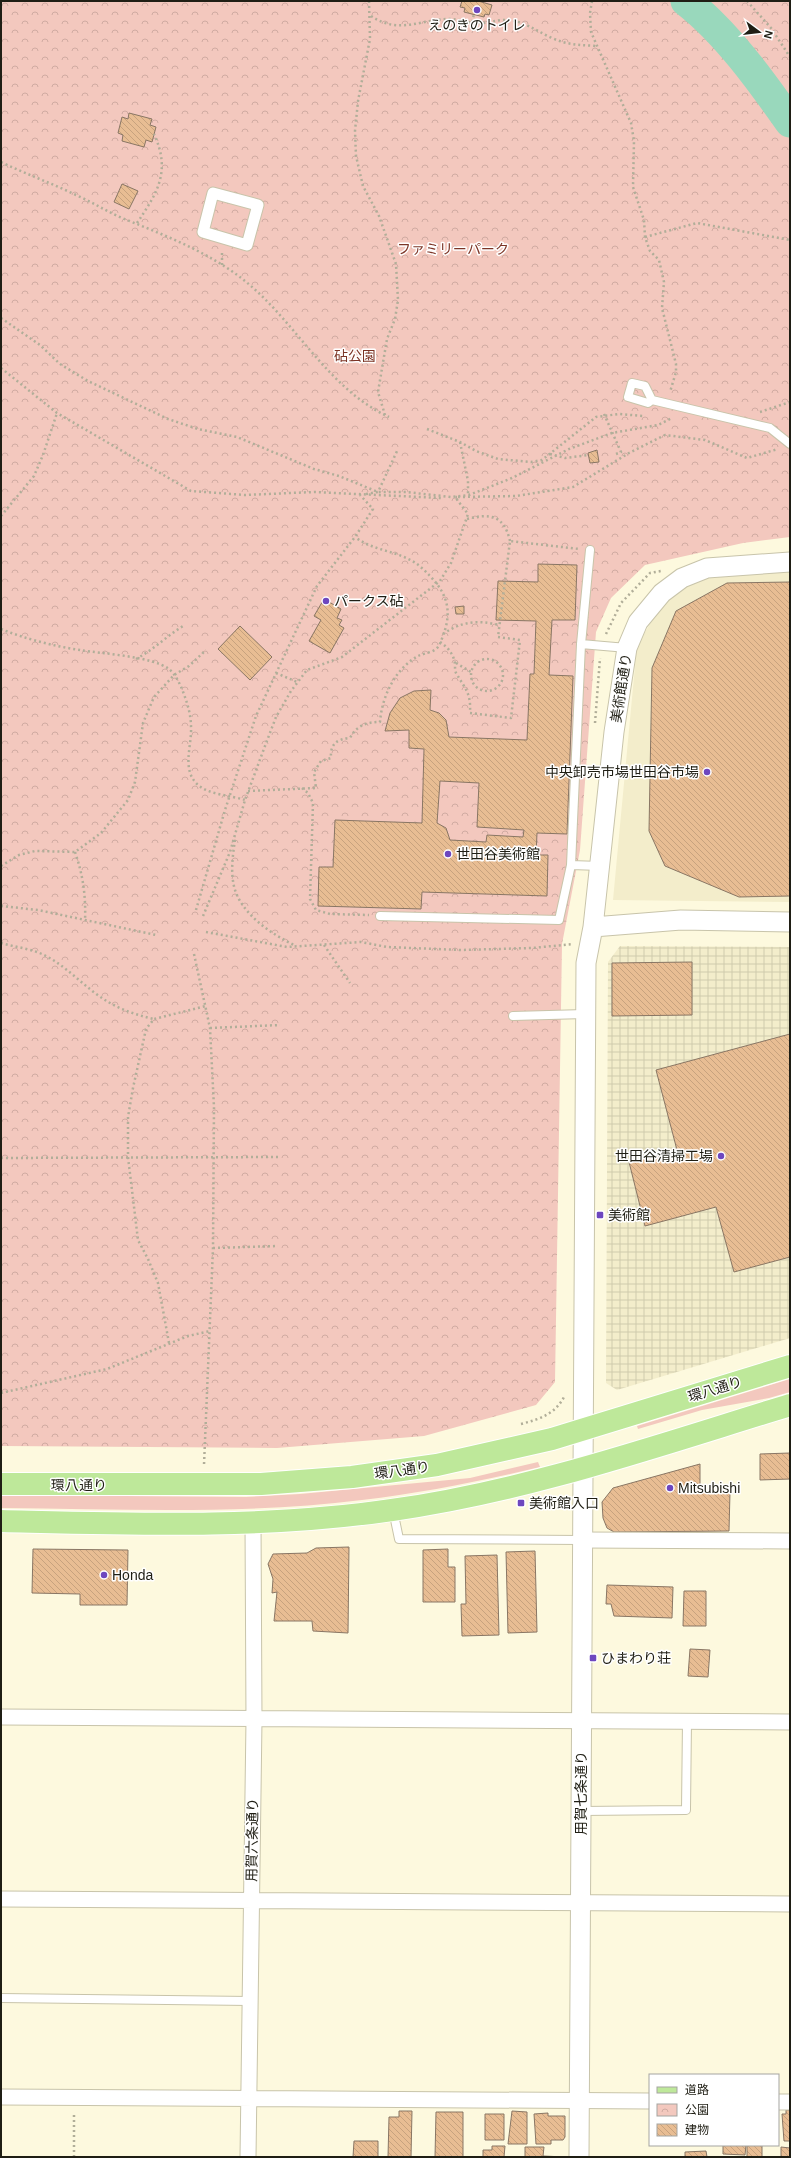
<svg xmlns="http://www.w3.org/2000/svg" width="791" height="2158" viewBox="0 0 791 2158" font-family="Arial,'Noto Sans JP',sans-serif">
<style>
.built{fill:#f3edcb}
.industrial{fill:url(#industrial-grid)}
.green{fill:#f3c8be}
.park{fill:url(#park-crowns)}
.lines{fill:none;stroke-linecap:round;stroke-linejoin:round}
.river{stroke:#99d8bc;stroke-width:31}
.building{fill:url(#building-back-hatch);stroke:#897664;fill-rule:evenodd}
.service-casing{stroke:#c8c4aa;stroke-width:10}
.pedestrian-casing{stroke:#c8c4aa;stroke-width:13}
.minor-casing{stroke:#c8c4aa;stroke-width:17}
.tertiary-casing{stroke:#c8c4aa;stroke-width:21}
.primary-casing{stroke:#fff;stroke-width:24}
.path{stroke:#b1ae99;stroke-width:2.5;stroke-dasharray:2 3;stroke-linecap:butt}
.service{stroke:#fff;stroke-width:8}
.pedestrian{stroke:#fff;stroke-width:11}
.minor{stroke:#fff;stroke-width:15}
.tertiary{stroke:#fff;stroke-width:19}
.primary{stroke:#bee89a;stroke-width:22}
.poi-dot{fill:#6d47bf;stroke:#fff;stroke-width:1.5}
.labels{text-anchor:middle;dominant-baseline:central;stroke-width:3;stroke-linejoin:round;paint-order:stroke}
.poi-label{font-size:14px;fill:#1f1e14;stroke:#fff;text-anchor:start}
.park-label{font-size:14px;fill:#7c3425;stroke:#fff}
.street-label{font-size:14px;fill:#1f1e14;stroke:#fff}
</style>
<defs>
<pattern id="industrial-grid" width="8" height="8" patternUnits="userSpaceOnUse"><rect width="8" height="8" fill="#f3edcb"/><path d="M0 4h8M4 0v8" fill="none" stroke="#d0cbad"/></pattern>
<pattern id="park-crowns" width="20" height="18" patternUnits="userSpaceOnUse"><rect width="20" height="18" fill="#f3c8be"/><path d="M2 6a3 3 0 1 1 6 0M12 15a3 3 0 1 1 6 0" fill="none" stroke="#d0aba2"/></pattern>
<pattern id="building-back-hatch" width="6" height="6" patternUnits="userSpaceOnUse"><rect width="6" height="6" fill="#e8bd93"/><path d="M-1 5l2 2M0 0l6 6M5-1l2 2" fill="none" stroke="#c7a27e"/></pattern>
</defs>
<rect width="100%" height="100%" fill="#fdf9de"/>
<path class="built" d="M708,568L790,572V902L613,900L637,645L666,598Z"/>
<path class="industrial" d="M620,946L790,947V1338L617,1390L606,1383L608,962Z"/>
<path class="green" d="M790,1379V1392L769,1398L702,1410L638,1429L637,1426Z
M538,1462L540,1467C482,1481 422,1493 362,1500C242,1515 121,1509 1,1508V1495L246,1497L300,1494L470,1478Z"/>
<path class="park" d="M1,1H790V537L743,543L645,565L611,598L596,632L580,850L562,944L555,1382L536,1405L424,1436L277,1448L1,1446Z"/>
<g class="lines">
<path class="river" d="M686,1C726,32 761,81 790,122"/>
</g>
<path class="building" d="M462,1H478L492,5L489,15L485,14L484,17L464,12L465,8L460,7Z
M129,113L152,119L150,125L156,127L152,142L146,140L144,147L122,141L123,135L118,133L122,117L128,119Z
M122,184L138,191L129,209L114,202Z
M597,450L599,462L590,463L588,453Z
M538,564L577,565L575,620H552L549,675L573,676L567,834L537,833L536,855H548L547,896L422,892L421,909L318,906L319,867H333L335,820L422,823L424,749L409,748V730L385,731L390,713L400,698L414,691L431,690L430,710L439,713L446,720L449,737L527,740L530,674H534L536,621L496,620L498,581L538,582ZM440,781L479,783L477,827L524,830L523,837L487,835L486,842L450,840L446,828L437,823Z
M790,582V896L739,897L665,866L649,831L652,668L676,611L727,583Z
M324,599L341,609L337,618L342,620L339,625L344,628L330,653L309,641L321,620L314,616Z
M464,606V614H456L455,607Z
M240,626L272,657L250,680L218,649Z
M692,962V1015L612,1016V963Z
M790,1034V1257L734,1272L716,1207L645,1226L629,1162L677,1150L656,1070Z
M790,1453V1479L760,1480V1454Z
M700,1464V1491L730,1492L729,1531L614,1532L607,1528L603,1518L602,1502L613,1488Z
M349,1547L348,1633L313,1631L312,1621H274L277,1592L272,1593L273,1579L268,1564L273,1554L307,1553L316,1548Z
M33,1549L128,1550L127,1605H80V1594L32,1593Z
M448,1549V1567H455V1602H423V1550Z
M535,1551L537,1632L508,1633L506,1552Z
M497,1555L499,1635L462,1636L461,1604H466L465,1556Z
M607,1585L673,1587L672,1618L614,1616L611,1604H606Z
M684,1591H706V1626H683Z
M690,1649L710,1650L708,1677L688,1676Z
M786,2110H790V2141H784L782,2114H786Z
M399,2111H412L411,2157H388L389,2117H399Z
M512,2111L527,2112V2144H508Z
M436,2112H463V2157H435Z
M548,2113V2116H565V2137L563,2140H551V2144H536L534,2114Z
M485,2114H504V2140H485Z
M354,2141H378V2157H353Z
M723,2145H746L745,2155L723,2154Z
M747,2145H762V2157H764H747Z
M492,2146H505L504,2157H480H483V2150H492Z
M525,2147H544L543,2156L565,2157H525Z
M781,2147L790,2148V2157H781Z
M706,2151L707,2157H685V2152Z"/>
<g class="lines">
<g class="service-casing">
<path id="service" d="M652,400L648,403L628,397L632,383L645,386L652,400L770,428L790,444
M581,644L627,648
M571,865L600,866
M380,916L559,920L571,865L581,644L590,550
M513,1016L585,1014
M393,1510L399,1539L582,1540
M581,1811L686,1810L687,1721
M1,1998L250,2001"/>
</g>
<g class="pedestrian-casing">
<path id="pedestrian" d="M213,193L258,205L247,245L203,232Z"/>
</g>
<g class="minor-casing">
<path id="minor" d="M582,1540L790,1541
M1,1717L790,1722
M1,1899L790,1904
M1,2097L650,2101
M778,2102H790
M248,2157L254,1720L253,1522"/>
</g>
<g class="tertiary-casing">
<path id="tertiary" d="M593,927L681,920L790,922
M579,2157L586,963L593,927L614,732L627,648L638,622L662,593L682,578L707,568L790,562"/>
</g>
<g class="primary-casing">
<path id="primary" d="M1,1484H261L352,1477L437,1465L552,1439L790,1366
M1,1521C131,1524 263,1529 392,1510C528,1491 659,1445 790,1405"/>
</g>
<path class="path" d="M369,1L370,39L358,101L355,131L356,156L363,186L379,216L396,264L398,300L395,319L387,339L378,392L385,415
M592,1L590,13L591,32L631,123L634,141L633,187L644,220L645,237L650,251L659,260L664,282L662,308L676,364V372L670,392
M747,1L771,28L790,57
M371,16C399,35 421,19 450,19C460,19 471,24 481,23C489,23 496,20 505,20C523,20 536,31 552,38C567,45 581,45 597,46
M472,22L474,14
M1,162C26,174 51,183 76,195C92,202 106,211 122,218C164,235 209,252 245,281C296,322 328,389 389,417
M137,223C158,192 171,171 154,134
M645,237L697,223L790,240
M222,253V266
M1,318L40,345L60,364L88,381L168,419L198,429L237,437L314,469L339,476L378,492H406L451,497L469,495L512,478L569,449L612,433L658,425L672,418
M1,368L57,413L191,491L245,495L314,492L441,498
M760,412L790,402
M604,414L621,452L616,454
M427,429L460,442L476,451L498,459L531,462L542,460L596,417L619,414L643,416
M460,442L468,481V495
M550,454L565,458L589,455
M366,494L378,492L398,449
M458,497L516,496L573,487L629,453L665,435L705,440L747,458L778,449
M1,516L34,476L43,455L57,413
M467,519C490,513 504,515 510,541
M1,629C26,639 53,646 80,650C103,654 151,656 169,669C175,674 179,682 182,689C187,702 191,714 191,727C192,745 182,768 196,783C207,795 230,795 245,800
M443,634C462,621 478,620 499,625
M606,634L621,603L650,573L661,571
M440,642C448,647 454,655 455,664C455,668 455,671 456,673C466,690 471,693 470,713L511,718L520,640L498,637L510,541L579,549
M136,659C153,650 167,636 183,626
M471 675a16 16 0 1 1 32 0a16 16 0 1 1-32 0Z
M456,663L471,672
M276,673L297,682
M595,723L600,658
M302,788L308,793L313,803L310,899L316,910L330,914L369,915
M248,791L316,788L314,772L321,761L331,758C330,744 337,739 350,738C357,725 367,722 380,722C382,696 395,669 418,656C424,653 433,653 438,647C441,643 443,635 445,630C453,603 442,587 423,569C403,550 376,553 355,537
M235,840C233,853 231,868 233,881C237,912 271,934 296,946
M75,852C83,875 86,896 85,921
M1,866L19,855L35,851L75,852L101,833L128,800L135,782L143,723L154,697L174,675L189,666L206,650
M1,906L38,910L156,935
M196,910L225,810L256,716L317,586L355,537L373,509L360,495
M203,916L230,852L245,800L265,746L276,717L291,691L307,670L342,657L440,581L451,563L468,514L455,497H457
M206,932L287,947L361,942L387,947L461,950L532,948L573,944
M1,943C15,947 33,949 46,956C65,966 79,981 95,993C113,1007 132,1014 154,1019
M324,945L350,983
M194,954L210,1028L214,1107L213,1248L204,1465
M210,1028L280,1025
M1,1158L279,1157
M213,1248L278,1246
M169,1343L158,1283L148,1259L138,1240L128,1157V1117L133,1088L146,1029L154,1019L206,1006
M1,1393L107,1369L188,1336L210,1331
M521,1424C540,1419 556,1414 565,1395
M74,2157V2112"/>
<use href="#service" class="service"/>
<use href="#pedestrian" class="pedestrian"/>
<use href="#minor" class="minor"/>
<use href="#tertiary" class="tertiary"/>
<use href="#primary" class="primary"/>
</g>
<g class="poi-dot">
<circle cx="477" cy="10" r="4"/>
<circle cx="326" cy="601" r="4"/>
<circle cx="707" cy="772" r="4"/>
<circle cx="448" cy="854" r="4"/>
<circle cx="721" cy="1156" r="4"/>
<rect x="596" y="1211" width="8" height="8" rx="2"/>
<circle cx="670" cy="1488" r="4"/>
<rect x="517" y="1499" width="8" height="8" rx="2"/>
<circle cx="104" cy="1575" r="4"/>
<rect x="589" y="1654" width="8" height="8" rx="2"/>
</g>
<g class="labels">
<g class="poi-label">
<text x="477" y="25" text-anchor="middle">えのきのトイレ</text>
<text x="334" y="601">パークス砧</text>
<text x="699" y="772" text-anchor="end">中央卸売市場世田谷市場</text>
<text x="456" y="854">世田谷美術館</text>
<text x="713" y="1156" text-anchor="end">世田谷清掃工場</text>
<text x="608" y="1215">美術館</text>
<text x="678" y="1488">Mitsubishi</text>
<text x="529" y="1503">美術館入口</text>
<text x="112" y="1575">Honda</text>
<text x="601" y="1658">ひまわり荘</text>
</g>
<g class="park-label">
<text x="453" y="249">ファミリーパーク</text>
<text x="355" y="356">砧公園</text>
</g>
<g class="street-label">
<text transform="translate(621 688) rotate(-81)">美術館通り</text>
<text transform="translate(715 1389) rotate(-17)">環八通り</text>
<text transform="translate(402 1470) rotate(-8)">環八通り</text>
<text x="79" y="1485">環八通り</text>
<text transform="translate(581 1793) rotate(-90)">用賀七条通り</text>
<text transform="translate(252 1840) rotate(-89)">用賀六条通り</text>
</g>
</g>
<rect width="791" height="2158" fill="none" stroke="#1f1e14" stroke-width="4"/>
<rect x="649" y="2074" width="130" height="72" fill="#ffffff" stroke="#a5a5a1"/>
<rect x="657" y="2087" width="20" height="6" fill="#bee89a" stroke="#a5a5a1"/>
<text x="685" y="2094" font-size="12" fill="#1f1e14">道路</text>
<rect x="657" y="2104" width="20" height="12" fill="url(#park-crowns)" stroke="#a5a5a1"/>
<text x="685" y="2114" font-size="12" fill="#1f1e14">公園</text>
<rect x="657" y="2124" width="20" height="12" fill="url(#building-back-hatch)" stroke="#a5a5a1"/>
<text x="685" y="2134" font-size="12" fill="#1f1e14">建物</text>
<g transform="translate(759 32) rotate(105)" stroke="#ffffff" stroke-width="3" paint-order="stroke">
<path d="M0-3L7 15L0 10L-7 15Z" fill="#1f1e14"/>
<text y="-6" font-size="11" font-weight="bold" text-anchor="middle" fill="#1f1e14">N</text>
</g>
</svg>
